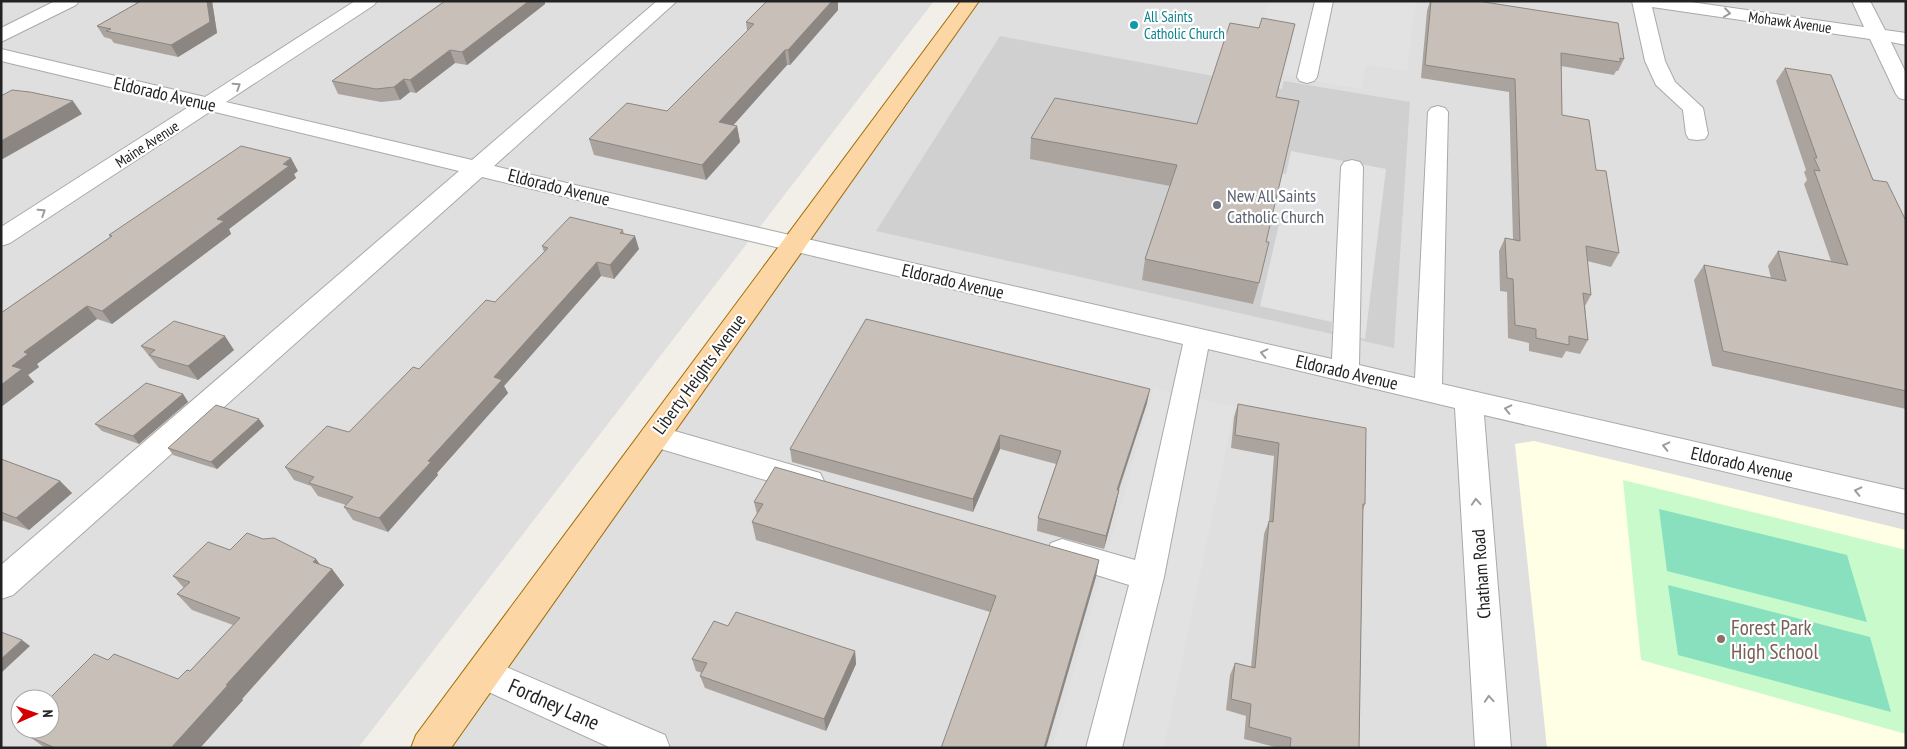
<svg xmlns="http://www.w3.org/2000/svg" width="1907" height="749" viewBox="0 0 1907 749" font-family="'PT Sans Narrow',sans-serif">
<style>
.residential{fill:#e0dfdf;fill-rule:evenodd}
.education{fill:#ffffe5}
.religious{fill:#d0d0d0}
.park{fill:#c8facc}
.pitch{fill:#88e0be}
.parking{fill:#e2e2e2}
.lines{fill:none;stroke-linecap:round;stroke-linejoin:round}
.minor-casing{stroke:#a9a9a9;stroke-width:2}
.major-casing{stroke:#a06b00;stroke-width:2}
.minor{fill:#fff;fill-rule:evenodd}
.major{fill:#fcd6a4;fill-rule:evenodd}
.wall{fill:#aba49e}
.shaded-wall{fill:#8b8681}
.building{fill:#c7bfb8;stroke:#8b8681}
.oneway{stroke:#9c9c9c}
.culture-dot{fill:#0f9aa8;stroke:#fff;stroke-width:2}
.worship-dot{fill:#6b7280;stroke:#fff;stroke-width:2}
.education-dot{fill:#8d6e63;stroke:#fff;stroke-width:2}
.labels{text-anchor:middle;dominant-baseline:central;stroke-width:4.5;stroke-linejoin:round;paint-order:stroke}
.far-culture-label{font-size:15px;fill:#0d838f;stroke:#fff;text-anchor:start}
.far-street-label{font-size:15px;fill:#222;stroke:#fff}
.street-label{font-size:18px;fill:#222;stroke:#fff}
.worship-label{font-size:18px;fill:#5b616d;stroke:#fff;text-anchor:start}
.near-education-label{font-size:21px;fill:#785e54;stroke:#fff;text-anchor:start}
.near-street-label{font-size:21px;fill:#222;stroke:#fff}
</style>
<rect width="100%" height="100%" fill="#f2efe9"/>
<path class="residential" d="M1,1H934L358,748H1ZM20,699H50V729H20Z
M971,1H1906V748H443Z"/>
<path class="education" d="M1534,441L1906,530V748H1547L1515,444Z"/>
<path class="religious" d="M1000,36L1282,89L1284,81L1410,102L1394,348L876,231Z"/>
<path class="park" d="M1623,480L1906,550V734L1641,660Z"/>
<path class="pitch" d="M1659,509L1847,555L1867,622L1667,571Z
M1668,585L1870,637L1891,712L1678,655Z"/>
<path class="parking" d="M1269,1H1416L1407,71L1366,65L1361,89L1284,75L1293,42L1258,36Z
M1291,151L1386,169L1365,339L1331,331L1332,322L1260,306L1281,216L1263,211L1273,171L1286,174Z
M1154,388L1235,407L1164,748H1052Z"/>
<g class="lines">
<g class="minor-casing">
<path id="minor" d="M55,1H79L76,5L1,42V28Z
M355,1H377L374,5L226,102L472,160L657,1H677L494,166L794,236L1332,359L1341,167L1344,162L1352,160L1360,162L1363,167L1359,365L1415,378L1428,112L1431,108L1438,106L1445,108L1448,112L1442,384L1906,490V514L1484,415L1511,748H1475L1455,408L1208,349L1164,577L1122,748H1086L1129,585L1051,561L1046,552L1051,543L1062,539L1135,560L1183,344L482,177L13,595L1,599V565L459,171L211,111L10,243L1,246V227L190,106L1,61V49L205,97Z
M1315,1H1333L1317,77L1314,81L1307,83L1300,81L1297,77Z
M1632,1H1684L1864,27L1852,1H1870L1885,30L1906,33V45L1891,42L1906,73V100L1899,98L1896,94L1870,39L1652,7L1665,61L1675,82L1703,108L1708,134L1705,139L1697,140L1689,139L1686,134L1683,110L1656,85L1645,61Z
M654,425L820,473L824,481L820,489L809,493L644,444L639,436L644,428Z
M483,657L665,735L670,748H611L471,684L466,673L471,662Z"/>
</g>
<g class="major-casing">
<path id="major" d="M961,1H979L451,748H411L416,735Z"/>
</g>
<use href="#minor" class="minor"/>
<use href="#major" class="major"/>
</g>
<path class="wall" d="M129,1H212L217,33L178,57L114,43L111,39L104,37L97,26L137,3Z
M445,1H545V4L467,65L455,63L416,93L410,92L400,100L381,102L338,94L332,81Z
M1430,1H1478L1624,59L1618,71H1616L1614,75L1561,66L1562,115L1596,170L1619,253L1611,267L1587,261L1591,295L1585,306L1588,340L1580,354L1566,351L1562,358L1529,351V343L1508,338L1507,292L1500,291L1499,251L1505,238L1513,240L1509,92L1421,78L1427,11Z
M838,10L790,65H787L733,125L737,126L740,142L706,180L594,155L589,139L667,111L747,31L746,22Z
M1259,28L1276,97L1266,242L1259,283L1253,304L1142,280L1145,259L1170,186L1030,159L1031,138L1197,124Z
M1785,68L1906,221V409L1712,366L1694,280L1704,265L1771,278L1768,266L1778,251L1831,261L1804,184L1807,180L1804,172L1806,170L1776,81Z
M298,171L294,174L296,178L229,229L231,234L112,324L97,319L37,364L39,367L28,375L34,382L1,407V313L110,237L109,235Z
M623,230L624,233L639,249L614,279L601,276L504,386L508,393L437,473L438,475L388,532L353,520L344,507L346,505L318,496L311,486L294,480L285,467L349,432L495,302L544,252L542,246Z
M141,346L234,350L198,380L159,368Z
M183,394L188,402L139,444L102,431L95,424Z
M1147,403L1119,490L1116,504L1104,549L1037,531L1038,518L1056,464L1000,449L973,512L792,462L790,449Z
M1238,404L1365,504L1363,510L1359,748H1279L1244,739L1246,716L1226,710L1230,675L1235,663L1251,667L1264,534L1269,521L1274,456L1231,448L1234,417Z
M259,419L264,426L217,469L173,455L168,448Z
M1,459L60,481L72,493L29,530L1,520Z
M754,502L1096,577L990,612L756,540L752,522L757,514Z
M230,550L320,565L332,569L344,585L242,699L243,700L200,748H45L30,737L32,735L24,729H50L108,660L178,679L190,671L233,625L192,610L177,594L184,588L173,576Z
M728,626L855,651L856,664L826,731L705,688L700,676L702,673L696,671L692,659Z"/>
<path class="shaded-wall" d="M207,1H212L217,33L178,57L171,45Z
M529,1H545V4L467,65L462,52Z
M832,1H838V10L790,65L788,50Z
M450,50L455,63L416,93L410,80Z
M785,50L787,65L722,138L719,122Z
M404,79L410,92L400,100L394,87Z
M73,101L82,114L1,160V141Z
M737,126L740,142L706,180L702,165Z
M291,158L298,171L294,174L296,178L229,229L231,234L112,324L102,311L217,219Z
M635,236L639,249L614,279L610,265Z
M597,262L601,276L504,386L508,393L437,473L438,475L388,532L379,518L428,461L494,377Z
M87,306L97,319L37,364L39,367L28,375L34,382L1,407V385L12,366L24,352Z
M225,336L234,350L198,380L188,366Z
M1150,389L1147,403L1114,503L1117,490Z
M183,394L188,402L139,444L133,436Z
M259,419L264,426L217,469L211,462Z
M1000,435V449L973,512V499Z
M60,481L72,493L29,530L16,518Z
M1119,490L1116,504L1104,549L1106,536Z
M316,559L327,574L332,569L344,585L242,699L243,700L200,748H171L226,685Z
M1099,560L1096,577L1046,748H1044Z
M22,640L30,646L1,673V659Z
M855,651L856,664L826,731L824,719Z"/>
<path class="building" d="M141,1H207L210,22L171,45L106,31L111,29L97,26Z
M445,1H529L462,52L450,50L410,80L404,79L394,87L376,89L332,81Z
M767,1H832L788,50H785L719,122L737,126L702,165L589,139L627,103L667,111L754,24L746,22Z
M1431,1H1478L1618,23L1624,59L1620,58V62L1561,53L1562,115L1589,120L1596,170L1606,171L1619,253L1586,246L1591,295L1583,293L1588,340L1569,336V345L1536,338V329L1515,325L1513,279L1507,278L1505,238L1520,241L1515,79L1425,65Z
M1262,18L1295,24L1276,97L1299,101L1266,242H1269L1259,283L1145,259L1177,165L1031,138L1055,98L1197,124L1230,23L1259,28Z
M1785,68L1831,75L1873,180L1887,182L1906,221V391L1723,351L1704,265L1786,281L1778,251L1848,265L1814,170L1820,171L1814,158H1817Z
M12,90L30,92L73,101L1,141V96Z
M241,146L291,158L283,164L289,166L217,219L224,221L102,311L87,306L24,352L28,354L12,366L22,369L1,385V313L112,236L109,235Z
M570,217L623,230L620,233L635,236L610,265L597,262L494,377L502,380L428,461L431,462L379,518L344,507L353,497L309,483L314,477L285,467L327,426L349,432L413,367L419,369L486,300L495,302L548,248L542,246Z
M866,319L1150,389L1117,490H1119L1106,536L1038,518L1061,451L1000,435L973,499L790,449Z
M174,321L225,336L188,366L149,355L155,350L141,346Z
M146,383L183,394L133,436L95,424Z
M1238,404L1366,428L1365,504H1363L1359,748H1290L1291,738L1249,727L1251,704L1231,699L1235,663L1255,668L1269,521L1273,522L1279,443L1235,435Z
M216,405L259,419L211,462L168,448Z
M1,459L60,481L16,518L1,512Z
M775,467L1099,560L1044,748H941L996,596L752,522L763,504L754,502Z
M247,533L263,539L274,538L316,559L313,562L332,569L226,685H228L171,748H55L30,737L34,733L26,729H50V699H49L94,654L108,660L114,654L178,679L187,670L190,671L240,618L177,594L190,582L173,576L208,542L230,550Z
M736,612L855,651L824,719L700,676L707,663L692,659L714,621L728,626Z
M1,632L22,640L1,659Z"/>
<defs><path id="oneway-chevron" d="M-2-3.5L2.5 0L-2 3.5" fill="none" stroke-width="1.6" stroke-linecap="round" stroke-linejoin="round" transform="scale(1.25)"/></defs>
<g class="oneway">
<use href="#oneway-chevron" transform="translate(1727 13) rotate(8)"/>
<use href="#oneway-chevron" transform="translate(237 86) rotate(-33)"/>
<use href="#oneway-chevron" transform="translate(42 212) rotate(-33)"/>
<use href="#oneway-chevron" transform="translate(1264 353) rotate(-167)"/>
<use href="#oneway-chevron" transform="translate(1508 409) rotate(-167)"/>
<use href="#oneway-chevron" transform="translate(1666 446) rotate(-167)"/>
<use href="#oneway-chevron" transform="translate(1858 491) rotate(-167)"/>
<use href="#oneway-chevron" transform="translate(1476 502) rotate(-94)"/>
<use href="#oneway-chevron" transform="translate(1489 699) rotate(-94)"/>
</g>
<circle class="culture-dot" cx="1134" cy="25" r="5"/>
<circle class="worship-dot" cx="1217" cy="205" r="5"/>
<circle class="education-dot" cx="1721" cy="639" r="5"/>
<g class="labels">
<g class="far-culture-label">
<text x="1144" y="16">All Saints<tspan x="1144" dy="17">Catholic Church</tspan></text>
</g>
<g class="far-street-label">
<text transform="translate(1790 22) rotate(8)">Mohawk Avenue</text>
<text transform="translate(147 144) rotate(-33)">Maine Avenue</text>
</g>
<g class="street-label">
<text transform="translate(165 94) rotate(13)">Eldorado Avenue</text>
<text transform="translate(559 187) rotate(14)">Eldorado Avenue</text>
<text transform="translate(953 281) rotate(13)">Eldorado Avenue</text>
<text transform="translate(1347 372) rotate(13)">Eldorado Avenue</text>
<text transform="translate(699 374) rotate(-54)">Liberty Heights Avenue</text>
<text transform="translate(1742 464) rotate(13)">Eldorado Avenue</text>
<text transform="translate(1481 574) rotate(-94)">Chatham Road</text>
</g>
<g class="worship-label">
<text x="1227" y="195">New All Saints<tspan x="1227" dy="21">Catholic Church</tspan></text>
</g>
<g class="near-education-label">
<text x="1731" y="627">Forest Park<tspan x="1731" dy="24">High School</tspan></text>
</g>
<g class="near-street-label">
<text transform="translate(554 704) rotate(24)">Fordney Lane</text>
</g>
</g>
<rect width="1907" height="749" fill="none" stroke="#222222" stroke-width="5"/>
<g transform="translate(35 714) rotate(88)"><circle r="24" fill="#ffffff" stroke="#a7a7a7"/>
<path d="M0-4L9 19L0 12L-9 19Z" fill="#d40000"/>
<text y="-8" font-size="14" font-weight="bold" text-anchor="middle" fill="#222222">N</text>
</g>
</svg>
